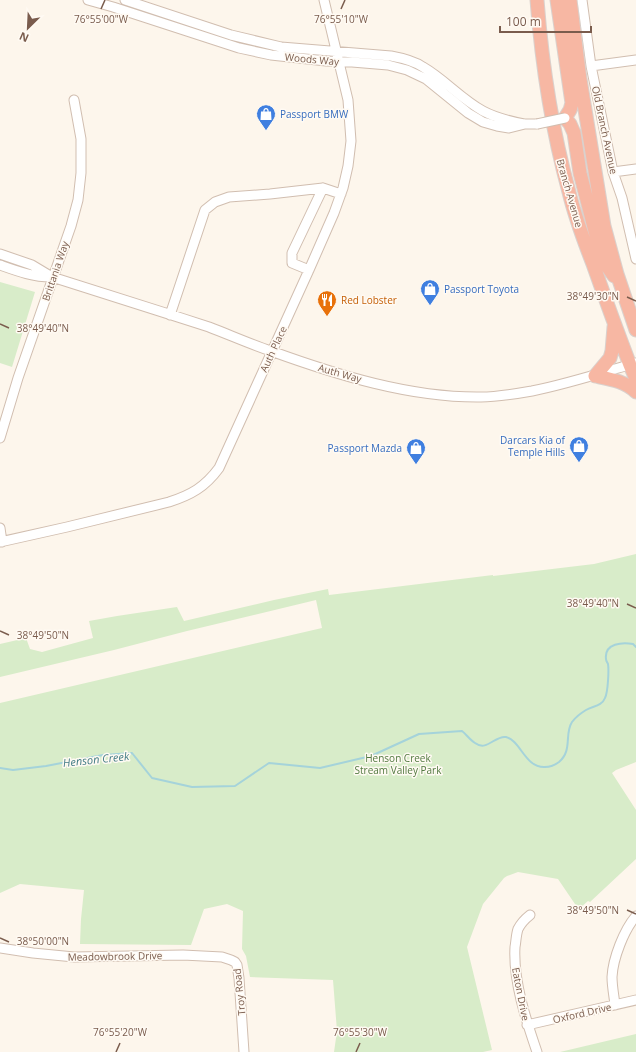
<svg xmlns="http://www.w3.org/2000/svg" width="636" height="1052" viewBox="0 0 636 1052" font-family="'Open Sans',sans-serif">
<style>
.green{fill:#d8ecc9}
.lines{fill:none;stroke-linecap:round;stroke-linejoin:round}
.stream{stroke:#a5d3da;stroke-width:2}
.minor-casing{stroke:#d1beb0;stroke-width:11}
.highway-casing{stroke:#dad1cd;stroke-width:15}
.minor{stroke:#fff;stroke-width:9}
.highway{stroke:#f7b7a3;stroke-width:13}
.minor-bridge-casing{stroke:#d1beb0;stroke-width:11;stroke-linecap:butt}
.minor-bridge{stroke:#fff;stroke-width:9}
.ticks{fill:none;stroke:#7a5c4d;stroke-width:1.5}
.labels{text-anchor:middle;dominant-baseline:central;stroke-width:3;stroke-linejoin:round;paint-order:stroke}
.street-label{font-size:10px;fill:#7a5c4d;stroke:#fffaf3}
.shop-label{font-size:10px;fill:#366cbe;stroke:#fffaf3;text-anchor:start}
.food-label{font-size:10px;fill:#c56008;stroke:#fffaf3;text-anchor:start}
.park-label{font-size:10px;fill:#537a41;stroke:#fffaf3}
.water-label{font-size:11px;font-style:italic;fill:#437c86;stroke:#fffaf3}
.ticks-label{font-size:10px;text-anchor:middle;fill:#7a5c4d;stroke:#fffaf3;stroke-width:3;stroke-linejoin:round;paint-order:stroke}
</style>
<rect width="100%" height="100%" fill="#fdf6ec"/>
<path class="green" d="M0,282L35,292L12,367L0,363Z
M636,554V762L616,770L612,773L636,810V859L590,902L588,901L580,908L579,911L577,907L558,879L518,872L507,876L504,878L483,904L467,947L492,1050L483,1052H334L337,1031L333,980L250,977L246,956L242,949L243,911L227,904L204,909L191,945L80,944L81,919L84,890L20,884L0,893V703L322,628L316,600L187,631L114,650L0,677V644L26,638L30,649L42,652L93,638L89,621L117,616L177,607L184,621L274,600L328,589L329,595L493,575V576L594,564Z
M636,1034V1052H560Z"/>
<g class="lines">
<path class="stream" d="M0,768L13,770L46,766L103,755L132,753L152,778L192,787L235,786L269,763L320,768L371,756L419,734L462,731C466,734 470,740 475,743C487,752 495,735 506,737C521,741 525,768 545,767C551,767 555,765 559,762C573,750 564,734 572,722C575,718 581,713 586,710C593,706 602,706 605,698C608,692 609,670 608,664C607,662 606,661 606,659C604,643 623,642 633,644L636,647"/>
<g class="minor-casing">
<path id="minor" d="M88,0L113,7L239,48L271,55L326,61L352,62L388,65L407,70L426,79L468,113L483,122L497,126L509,128L525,124H537
M125,0L231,35L281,47L391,56C402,58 414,61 423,67C444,79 461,99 483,111C496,118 509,121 524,124
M582,0L591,66L613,172L622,198L636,259
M591,66L636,60
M613,172L636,169
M0,254L32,265L52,277C105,294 157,310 209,327C230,335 250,344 271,351C337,375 411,398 481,397C498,397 515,394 532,391C567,384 601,373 635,363
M0,265C17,271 33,277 51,277
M309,270L292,263V253L323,188
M170,315L205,210L215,202L229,197L270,194L323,188L341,194
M0,438L18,378L71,226L78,200L81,173V139L74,100
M0,528L2,542
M0,542L67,527L169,502C191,495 205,487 219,468L309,270L334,213L343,188L348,166L351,141L348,100L324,0
M530,915C525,919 521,923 518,929C516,935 516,942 515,947C513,981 526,1020 537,1052
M0,948L33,953L74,957L183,955L222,957L231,960L235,962L237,965L239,978L244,1052
M615,1005C614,996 612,986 612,977C613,958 624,930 636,916
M527,1025L636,1000"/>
</g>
<g class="highway-casing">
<path id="highway" d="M537,0C542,65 552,130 569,192C575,217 584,241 593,264C605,298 617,331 630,365L636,379
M557,0L572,103L570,110L565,118L570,124L574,133L580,173L597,239L604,262L614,276
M570,0L580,79L604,226L617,274L636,330
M595,376L610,358L612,351L614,327
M595,376C610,379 625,381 636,392"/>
</g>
<use href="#minor" class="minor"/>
<use href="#highway" class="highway"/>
<g class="minor-bridge-casing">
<path id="minor-bridge" d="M537,124L565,118"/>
</g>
<use href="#minor-bridge" class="minor-bridge"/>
</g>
<path class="ticks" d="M101,9L105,0M341,9L345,0M627,297L636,301M0,324L9,328M627,604L636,608M0,631L9,635M627,910L636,914M0,938L9,942M116,1052L120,1043M356,1052L360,1043"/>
<defs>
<g id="shop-pin" transform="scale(1)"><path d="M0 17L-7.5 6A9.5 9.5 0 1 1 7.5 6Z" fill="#3f7fe0" stroke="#fffaf3"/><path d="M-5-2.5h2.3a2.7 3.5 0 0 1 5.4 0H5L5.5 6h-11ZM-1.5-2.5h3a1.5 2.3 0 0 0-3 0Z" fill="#fff"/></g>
<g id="restaurant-pin" transform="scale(1)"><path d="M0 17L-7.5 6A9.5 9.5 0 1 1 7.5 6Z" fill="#e8710a" stroke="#fffaf3"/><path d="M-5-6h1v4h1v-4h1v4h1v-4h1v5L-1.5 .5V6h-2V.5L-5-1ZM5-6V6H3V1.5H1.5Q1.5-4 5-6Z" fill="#fff"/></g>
</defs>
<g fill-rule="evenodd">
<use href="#shop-pin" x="266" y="114"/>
<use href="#shop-pin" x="430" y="289"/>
<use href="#restaurant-pin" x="327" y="300"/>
<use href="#shop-pin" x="579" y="446"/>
<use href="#shop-pin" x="416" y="448"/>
</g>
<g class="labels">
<g class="street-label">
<text transform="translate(312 59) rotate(5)">Woods Way</text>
<text transform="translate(605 130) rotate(78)">Old Branch Avenue</text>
<text transform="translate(570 193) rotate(74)">Branch Avenue</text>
<text transform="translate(55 271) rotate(-71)">Brittania Way</text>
<text transform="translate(273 349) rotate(-65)">Auth Place</text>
<text transform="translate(340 373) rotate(16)">Auth Way</text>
<text transform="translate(115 956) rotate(-1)">Meadowbrook Drive</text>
<text transform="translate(239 992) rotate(-96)">Troy Road</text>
<text transform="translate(521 994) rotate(79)">Eaton Drive</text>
<text transform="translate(582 1013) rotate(-13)">Oxford Drive</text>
</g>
<g class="shop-label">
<text x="280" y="114">Passport BMW</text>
<text x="444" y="289">Passport Toyota</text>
<text x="565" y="440" text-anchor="end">Darcars Kia of<tspan x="565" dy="12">Temple Hills</tspan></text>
<text x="402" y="448" text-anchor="end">Passport Mazda</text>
</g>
<g class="food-label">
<text x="341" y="300">Red Lobster</text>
</g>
<g class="park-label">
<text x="398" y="758">Henson Creek<tspan x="398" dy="12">Stream Valley Park</tspan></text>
</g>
<g class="water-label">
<text transform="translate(96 759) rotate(-6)">Henson Creek</text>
</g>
</g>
<g class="ticks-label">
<text x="101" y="23">76°55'00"W</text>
<text x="341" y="23">76°55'10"W</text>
<text x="593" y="300">38°49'30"N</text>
<text x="43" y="332">38°49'40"N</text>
<text x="593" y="607">38°49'40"N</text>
<text x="43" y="639">38°49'50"N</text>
<text x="593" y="914">38°49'50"N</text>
<text x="43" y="945">38°50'00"N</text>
<text x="120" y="1036">76°55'20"W</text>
<text x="360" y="1036">76°55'30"W</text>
</g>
<g transform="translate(28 28) rotate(204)" stroke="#fffaf3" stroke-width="3" paint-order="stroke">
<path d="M0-3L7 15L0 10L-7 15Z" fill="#7a5c4d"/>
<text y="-6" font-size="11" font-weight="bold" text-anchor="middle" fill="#7a5c4d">N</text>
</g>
<path d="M500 26v6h91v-6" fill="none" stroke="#7a5c4d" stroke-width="2"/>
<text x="506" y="26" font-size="12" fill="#7a5c4d" stroke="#fffaf3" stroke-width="3" paint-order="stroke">100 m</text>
</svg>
